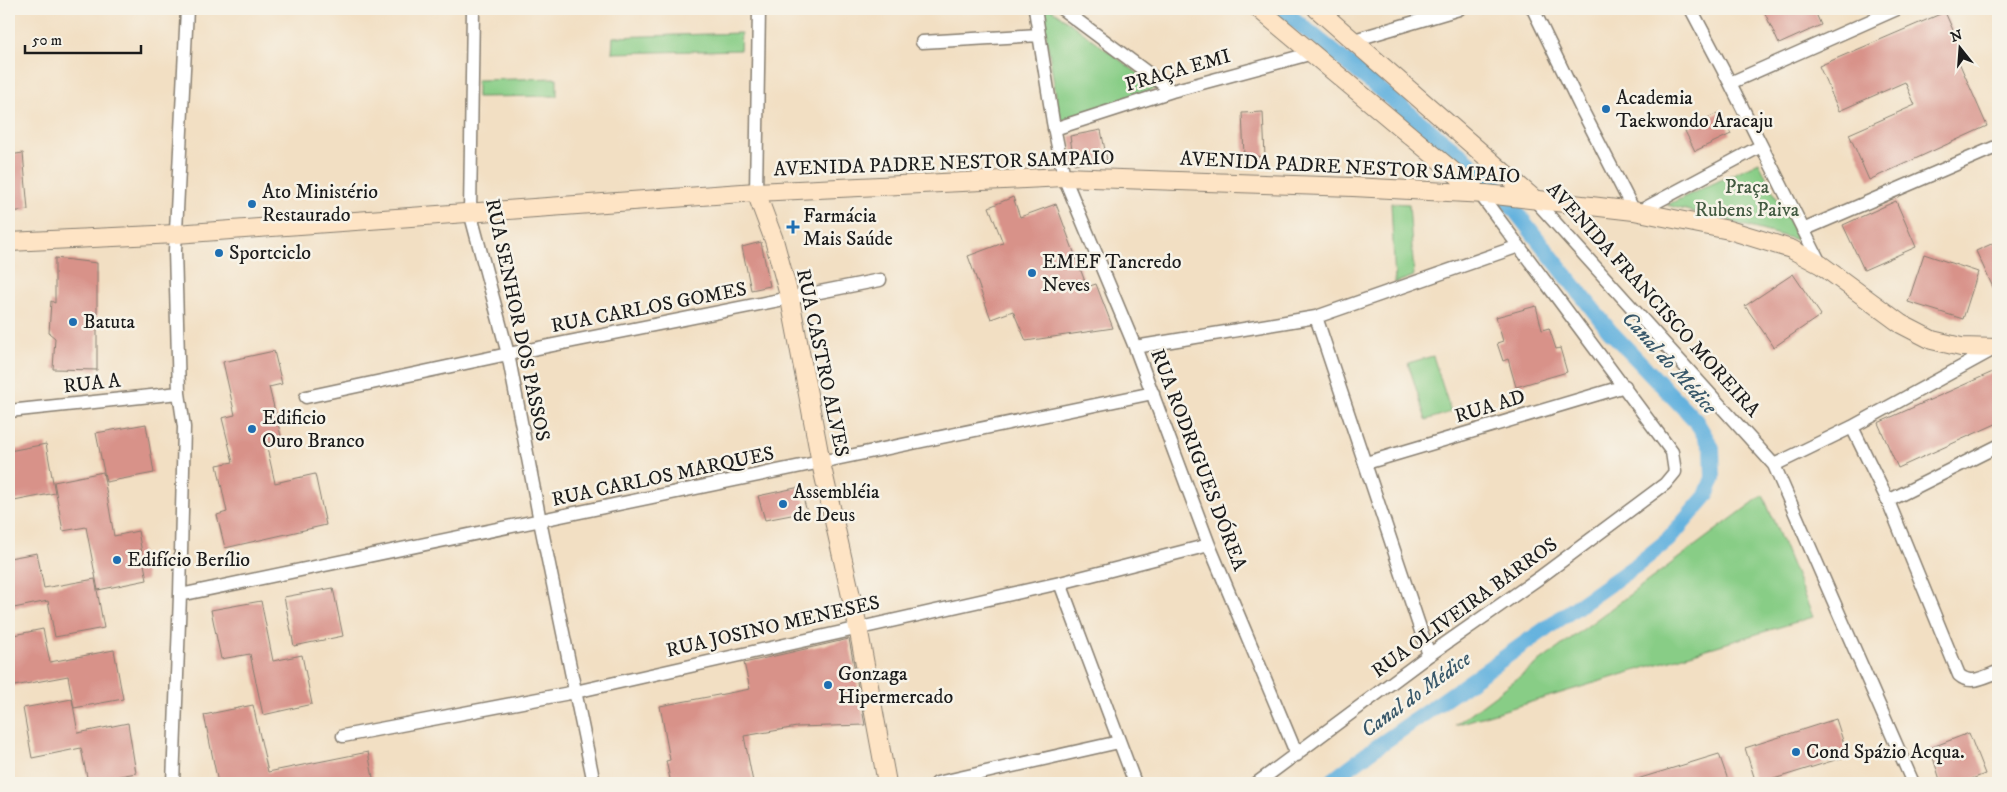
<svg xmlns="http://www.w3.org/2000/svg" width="2007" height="792" font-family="'IM FELL DW Pica',serif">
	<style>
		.green { fill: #88cd86; stroke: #527451 }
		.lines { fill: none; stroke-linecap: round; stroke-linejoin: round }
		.canal { stroke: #65b2de; stroke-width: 16 }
		.building { fill: #d89289 }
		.street-casing { stroke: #877e70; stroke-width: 15 }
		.secondary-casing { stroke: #877e70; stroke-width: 20 }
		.street { stroke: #fff; stroke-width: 12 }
		.secondary { stroke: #fee4c5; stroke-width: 18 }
		.poi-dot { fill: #1f6fb2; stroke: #f7f3e8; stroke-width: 2 }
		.labels { text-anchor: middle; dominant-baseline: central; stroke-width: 5; stroke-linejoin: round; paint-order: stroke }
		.street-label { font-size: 20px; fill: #1c1c1c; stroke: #f7f3e8 }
		.poi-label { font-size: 20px; fill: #1c1c1c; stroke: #f7f3e8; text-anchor: start }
		.park-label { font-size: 20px; fill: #425a41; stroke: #f7f3e8 }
		.water-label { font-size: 21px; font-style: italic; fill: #39586a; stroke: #f7f3e8 }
	</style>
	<rect width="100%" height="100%" fill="#f7f3e8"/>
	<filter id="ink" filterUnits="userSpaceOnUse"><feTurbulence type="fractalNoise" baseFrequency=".02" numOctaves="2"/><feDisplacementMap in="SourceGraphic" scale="10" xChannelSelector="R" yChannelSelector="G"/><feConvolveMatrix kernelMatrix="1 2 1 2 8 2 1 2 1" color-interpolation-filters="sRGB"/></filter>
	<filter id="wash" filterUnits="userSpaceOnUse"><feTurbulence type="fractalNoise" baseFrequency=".0096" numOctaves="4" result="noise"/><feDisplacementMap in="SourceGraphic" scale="20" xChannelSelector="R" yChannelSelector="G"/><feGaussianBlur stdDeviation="1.12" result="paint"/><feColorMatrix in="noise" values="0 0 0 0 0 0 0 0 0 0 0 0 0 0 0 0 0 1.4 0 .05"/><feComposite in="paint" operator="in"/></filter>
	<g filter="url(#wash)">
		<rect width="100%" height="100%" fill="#f2dfc3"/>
		<path class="green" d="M 1042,9 L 1051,9 L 1158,88 L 1060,121 Z
			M 741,33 L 740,50 L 612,53 L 613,37 Z
			M 557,78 L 557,96 L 477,97 L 477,80 Z
			M 1759,162 L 1798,240 L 1667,205 Z
			M 1391,203 L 1409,204 L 1414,276 L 1395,283 Z
			M 1433,356 L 1451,412 L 1426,420 L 1408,363 Z
			M 1763,495 L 1813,617 L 1455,725 Z"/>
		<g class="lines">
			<path class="canal" d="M 1281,9 L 1491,180 L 1609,330 L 1696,421 L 1712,448 L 1713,478 L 1706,496 L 1668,540 L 1638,564 L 1371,751 L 1329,783"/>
		</g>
		<g id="blocks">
			<path class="building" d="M 1763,9 L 1814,9 L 1821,25 L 1779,44 Z
				M 1945,12 L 1965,57 L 1958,60 L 1987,126 L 1869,180 L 1849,134 L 1915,105 L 1905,82 L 1839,111 L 1819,66 Z
				M 1263,112 L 1265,157 L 1244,156 L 1242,113 Z
				M 1720,112 L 1731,134 L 1695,151 L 1684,129 Z
				M 1101,130 L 1107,160 L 1074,164 L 1070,136 Z
				M 23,153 L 28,210 L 9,212 L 9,155 Z
				M 1013,197 L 1020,217 L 1056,204 L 1087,287 L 1096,284 L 1113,328 L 1026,341 L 1013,311 L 991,319 L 968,256 L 1003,243 L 989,207 Z
				M 1896,201 L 1916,247 L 1864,270 L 1843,225 Z
				M 1998,241 L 1998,298 L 1976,251 Z
				M 761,242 L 770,286 L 751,290 L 742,247 Z
				M 1924,254 L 1978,272 L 1963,319 L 1908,302 Z
				M 55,258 L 97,263 L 97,370 L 53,369 L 55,338 L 49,333 L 51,301 L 55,303 Z
				M 1793,274 L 1821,315 L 1774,347 L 1745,306 Z
				M 1536,306 L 1542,330 L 1549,328 L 1556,349 L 1560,348 L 1567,372 L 1516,387 L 1508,359 L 1503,361 L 1497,343 L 1503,341 L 1496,317 Z
				M 274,351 L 282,384 L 269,387 L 282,440 L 266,443 L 275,483 L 315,474 L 326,525 L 225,548 L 217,515 L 227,512 L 217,465 L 233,462 L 222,418 L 235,415 L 223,362 Z
				M 1995,371 L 1998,378 L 1998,423 L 1898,468 L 1878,423 Z
				M 146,424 L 154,473 L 106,482 L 96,433 Z
				M 46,444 L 55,493 L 9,502 L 9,451 Z
				M 103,472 L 114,536 L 138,531 L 147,580 L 98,590 L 86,527 L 63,531 L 54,482 Z
				M 800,487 L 807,512 L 765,520 L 758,496 Z
				M 37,553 L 44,588 L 95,579 L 104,628 L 55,637 L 48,601 L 9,609 L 9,558 Z
				M 333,588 L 343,636 L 294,646 L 284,597 Z
				M 261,601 L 273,661 L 302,655 L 312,704 L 263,715 L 250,654 L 221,659 L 211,610 Z
				M 43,629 L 50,662 L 114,650 L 123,699 L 74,708 L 68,676 L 9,687 L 9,636 Z
				M 849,639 L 865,725 L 797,727 L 744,736 L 753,782 L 671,783 L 666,761 L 670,760 L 660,706 L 750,689 L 744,663 Z
				M 72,699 L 78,733 L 128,723 L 136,773 L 88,782 L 81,748 L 32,758 L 23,708 Z
				M 253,705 L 268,772 L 368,752 L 374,783 L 218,783 L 204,715 Z
				M 1836,719 L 1848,756 L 1761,783 L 1756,783 L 1745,748 Z
				M 1969,733 L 1985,774 L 1961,783 L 1941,783 L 1930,748 Z
				M 1719,754 L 1729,783 L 1635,783 L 1634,780 Z"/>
		</g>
	</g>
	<g filter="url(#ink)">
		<use href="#blocks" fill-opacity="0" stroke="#877e70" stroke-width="1"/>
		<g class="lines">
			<g class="street-casing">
				<path id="street" d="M 473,9 L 470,212 L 508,354 L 540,521 L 594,783
					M 1035,9 L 1053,122 L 1064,177 L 1135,347 L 1209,545 L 1297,755
					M 1062,9 L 1172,91
					M 1533,9 L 1581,108 L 1634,211
					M 1691,9 L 1730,83 L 1821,265
					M 1354,40 L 1459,9
					M 922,42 L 1039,35
					M 1730,83 L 1897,9
					M 1054,129 L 1172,91 L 1313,53
					M 756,192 L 759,9
					M 1533,198 L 1774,465 L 1913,783
					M 1638,212 L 1761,146
					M 1803,230 L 1998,146
					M 1316,317 L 1429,655
					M 1135,347 L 1316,317 L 1519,246
					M 306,397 L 508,354 L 880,280
					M 9,411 L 179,393
					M 1852,427 L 1888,501 L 1959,675 C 1971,686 1985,676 1998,672
					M 1366,463 L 1625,386
					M 1774,465 L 1852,427 L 1994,349
					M 1888,501 L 1998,446
					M 1060,583 L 1135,783
					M 180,595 L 1153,393
					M 343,736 L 575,692 L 1060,583 L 1209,545
					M 173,783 L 180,595 L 184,427 L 179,393 L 175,251 L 187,9
					M 937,783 L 1119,742
					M 1257,783 L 1429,655 L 1539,578 L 1665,484 L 1675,472 L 1672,452 L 1480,194"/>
			</g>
			<g class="secondary-casing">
				<path id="secondary" d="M 1259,9 L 1480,194
					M 1317,9 L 1533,198
					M 756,192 L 774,240 L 790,299 L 821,463 L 858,627 L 887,783
					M 9,242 L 176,234 L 756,192 L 1064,177 L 1353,187 L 1486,194 L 1634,211 L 1729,230 L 1791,249 L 1821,265 L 1901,324 L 1932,340 L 1961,347 L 1998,348"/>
			</g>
			<use href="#street" class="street"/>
			<use href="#secondary" class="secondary"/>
		</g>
	</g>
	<g class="poi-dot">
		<circle cx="1606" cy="109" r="5"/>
		<circle cx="252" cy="204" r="5"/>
		<path d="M790.5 219.5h5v5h5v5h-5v5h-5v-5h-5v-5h5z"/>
		<circle cx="219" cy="253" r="5"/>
		<circle cx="1032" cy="273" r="5"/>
		<circle cx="73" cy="322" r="5"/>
		<circle cx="252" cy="429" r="5"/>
		<circle cx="783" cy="504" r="5"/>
		<circle cx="117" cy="560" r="5"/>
		<circle cx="828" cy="685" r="5"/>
		<circle cx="1796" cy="752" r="5"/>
	</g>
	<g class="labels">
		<g class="street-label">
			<text transform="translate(1178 71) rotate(-16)">PRAÇA EMI</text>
			<text transform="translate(944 164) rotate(-2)">AVENIDA PADRE NESTOR SAMPAIO</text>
			<text transform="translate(1350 168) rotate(3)">AVENIDA PADRE NESTOR SAMPAIO</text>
			<text transform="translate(1653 300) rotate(48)">AVENIDA FRANCISCO MOREIRA</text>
			<text transform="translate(649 308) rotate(-11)">RUA CARLOS GOMES</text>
			<text transform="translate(517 320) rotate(78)">RUA SENHOR DOS PASSOS</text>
			<text transform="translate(822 363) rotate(78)">RUA CASTRO ALVES</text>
			<text transform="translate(92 384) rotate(-6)">RUA A</text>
			<text transform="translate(1490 407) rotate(-17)">RUA AD</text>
			<text transform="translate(1198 460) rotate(69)">RUA RODRIGUES DÓREA</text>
			<text transform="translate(663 477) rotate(-12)">RUA CARLOS MARQUES</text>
			<text transform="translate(1465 608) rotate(-36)">RUA OLIVEIRA BARROS</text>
			<text transform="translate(773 627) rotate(-13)">RUA JOSINO MENESES</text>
		</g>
		<g class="poi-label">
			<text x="1616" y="98">Academia<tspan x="1616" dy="23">Taekwondo Aracaju</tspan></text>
			<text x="262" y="192">Ato Ministério<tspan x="262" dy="23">Restaurado</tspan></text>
			<text x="803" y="216">Farmácia<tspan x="803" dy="23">Mais Saúde</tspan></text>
			<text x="229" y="253">Sportciclo</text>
			<text x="1042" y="262">EMEF Tancredo<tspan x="1042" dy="23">Neves</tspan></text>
			<text x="83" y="322">Batuta</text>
			<text x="262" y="418">Edificio<tspan x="262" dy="23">Ouro Branco</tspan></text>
			<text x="793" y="492">Assembléia<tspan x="793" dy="23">de Deus</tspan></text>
			<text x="127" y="560">Edifício Berílio</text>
			<text x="838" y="674">Gonzaga<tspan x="838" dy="23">Hipermercado</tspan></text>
			<text x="1806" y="752">Cond Spázio Acqua.</text>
		</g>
		<g class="park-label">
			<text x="1747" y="187">Praça<tspan x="1747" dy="23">Rubens Paiva</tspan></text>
		</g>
		<g class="water-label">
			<text transform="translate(1669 363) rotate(48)">Canal do Médice</text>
			<text transform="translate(1416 695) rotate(-36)">Canal do Médice</text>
		</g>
	</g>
	<rect width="2007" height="792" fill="none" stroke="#f7f3e8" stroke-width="30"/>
	<g transform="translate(1960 48) rotate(343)" stroke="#f7f3e8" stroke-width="4" paint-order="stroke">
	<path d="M0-4L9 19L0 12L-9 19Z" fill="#1c1c1c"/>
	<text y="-8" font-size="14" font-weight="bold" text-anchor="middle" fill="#1c1c1c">N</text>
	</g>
	<path d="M25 45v8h116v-8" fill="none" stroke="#1c1c1c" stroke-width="2.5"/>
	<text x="32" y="45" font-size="15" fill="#1c1c1c" stroke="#f7f3e8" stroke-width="4" paint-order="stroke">50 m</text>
</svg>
